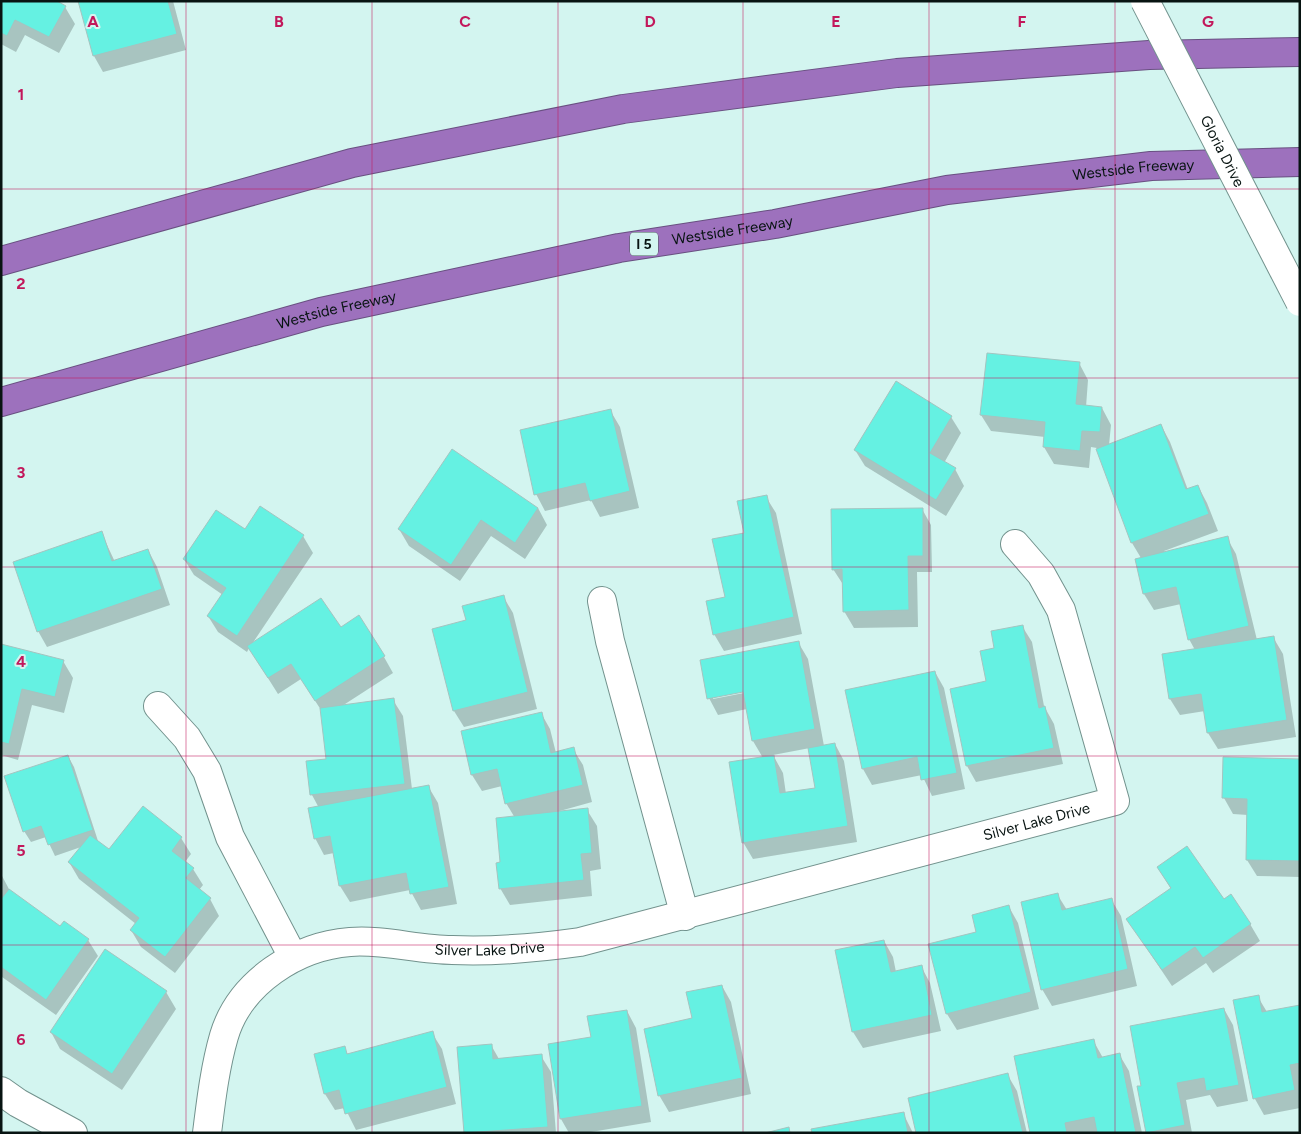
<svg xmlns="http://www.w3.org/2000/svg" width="1301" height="1134" font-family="Figtree,sans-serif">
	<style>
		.shadow { fill: #0003; fill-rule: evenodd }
		.building { fill: #65f1e2; stroke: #a4c4c0 }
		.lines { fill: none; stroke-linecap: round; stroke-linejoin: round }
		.minor-casing { stroke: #72928d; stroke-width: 30 }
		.motorway-casing { stroke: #695081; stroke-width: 30 }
		.minor { stroke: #fff; stroke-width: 28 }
		.motorway { stroke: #9d71bd; stroke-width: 28 }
		.tertiary-bridge-casing { stroke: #72928d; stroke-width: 30; stroke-linecap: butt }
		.tertiary-bridge { stroke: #fff; stroke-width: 28 }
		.grid { fill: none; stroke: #c2185b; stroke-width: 1; stroke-opacity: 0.55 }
		.labels { text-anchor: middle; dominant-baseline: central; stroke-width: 4; stroke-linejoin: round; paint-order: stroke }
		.shield { fill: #d3f5f0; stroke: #455855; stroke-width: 1 }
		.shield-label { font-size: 14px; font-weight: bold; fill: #081412 }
		.street-label { font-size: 15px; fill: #081412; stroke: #d3f5f0 }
		.grid-label { font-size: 16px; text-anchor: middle; font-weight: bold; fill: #c2185b; stroke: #d3f5f0; stroke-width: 4; stroke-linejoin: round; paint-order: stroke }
	</style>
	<rect width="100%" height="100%" fill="#d3f5f0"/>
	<path class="shadow" d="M 1,1 L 65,7 L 75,24 L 59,53 L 25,35 L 16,52 L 1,44 Z
		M 83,1 L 173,1 L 186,50 L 103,72 L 94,56 Z
		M 1079,363 L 1088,380 L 1086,407 L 1102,408 L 1111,425 L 1109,445 L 1161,425 L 1170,442 L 1188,490 L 1198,486 L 1207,503 L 1218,531 L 1164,551 L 1165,553 L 1227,538 L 1236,554 L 1257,640 L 1273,637 L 1283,654 L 1296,737 L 1218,749 L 1208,733 L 1205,711 L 1180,715 L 1170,699 L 1195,650 L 1189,639 L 1181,604 L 1154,610 L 1144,594 L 1136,560 L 1141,558 L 1132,543 L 1097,448 L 1091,447 L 1089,468 L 1054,464 L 1044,447 L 1045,437 L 991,431 L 981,415 Z
		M 610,410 L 620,427 L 639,508 L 600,517 L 591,500 L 545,511 L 536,494 Z
		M 951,417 L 961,433 L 944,463 L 955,469 L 964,486 L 946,516 L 865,466 L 855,450 Z
		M 766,497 L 776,513 L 802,634 L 724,651 L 714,634 L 745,534 Z
		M 538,508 L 547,525 L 525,559 L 491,536 L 460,581 L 409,546 L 399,529 Z
		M 922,509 L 931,525 L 932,572 L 917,572 L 918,627 L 854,628 L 844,611 L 844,586 L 833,569 Z
		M 245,531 L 303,536 L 313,553 L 252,644 L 340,629 L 384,657 L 393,673 L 342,706 L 393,700 L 403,716 L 412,789 L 428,786 L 438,803 L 457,904 L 421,910 L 410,890 L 350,902 L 340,886 L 334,853 L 324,855 L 315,838 L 319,808 L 312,795 L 308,763 L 328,760 L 321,710 L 301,679 L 278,694 L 249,648 L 247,652 L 218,632 L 208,616 L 223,595 L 194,575 L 184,559 Z
		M 101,532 L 115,562 L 148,550 L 157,567 L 170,605 L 47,647 L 38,631 Z
		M 503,596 L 513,613 L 537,709 L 464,727 L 454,711 L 434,630 L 467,621 Z
		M 1022,626 L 1032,642 L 1044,706 L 1054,724 L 1063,764 L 976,782 L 967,766 L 996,649 Z
		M 798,642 L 808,659 L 824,746 L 835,744 L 844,761 L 857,842 L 753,859 L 743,842 L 763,758 L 753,741 L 747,709 L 718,715 L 709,698 ZM 748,689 L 749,692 L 713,699 L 713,696 ZM 810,748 L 816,789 L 786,794 L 783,773 L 773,755 Z
		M 1,646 L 63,661 L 73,678 L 64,713 L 32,705 L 18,760 L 1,755 Z
		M 935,672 L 944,688 L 965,789 L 932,796 L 922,775 L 872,785 L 863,769 Z
		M 541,713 L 550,729 L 556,753 L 573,749 L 583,765 L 592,802 L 549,814 L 587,810 L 597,826 L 601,869 L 590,871 L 592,896 L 510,905 L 500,888 L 502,863 L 515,818 L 506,803 L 502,786 L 482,791 L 472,775 L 462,732 Z
		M 68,756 L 74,767 L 98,841 L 109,851 L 143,808 L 181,838 L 191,854 L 185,862 L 193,869 L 203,885 L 199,890 L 210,899 L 219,916 L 175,973 L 141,947 L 131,930 L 136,924 L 79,879 L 69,862 L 81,847 L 55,856 L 46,837 L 31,842 L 24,831 Z
		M 1300,760 L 1300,877 L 1257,876 L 1247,860 L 1248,815 L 1233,814 L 1224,798 Z
		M 1158,868 L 1224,901 L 1250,924 L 1260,941 L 1213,973 L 1206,963 L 1172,986 L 1127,919 L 1171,889 Z
		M 1,874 L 10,891 L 60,928 L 88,940 L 98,956 L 56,1015 L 2,977 L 1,978 Z
		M 1057,894 L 1067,910 L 1111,899 L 1121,916 L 1137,986 L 1052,1006 L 1042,989 Z
		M 1009,907 L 1018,923 L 1039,1009 L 957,1030 L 947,1014 L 978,933 Z
		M 884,941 L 893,957 L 896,972 L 921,966 L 930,983 L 941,1031 L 863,1048 L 853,1032 Z
		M 105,951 L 166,992 L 176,1009 L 122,1090 L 60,1049 L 51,1032 Z
		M 722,986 L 731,1002 L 751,1094 L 669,1112 L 659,1095 L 693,1019 Z
		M 1258,997 L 1267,1012 L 1300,1006 L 1300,1108 L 1264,1115 L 1255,1099 Z
		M 1224,1009 L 1233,1025 L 1248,1101 L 1217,1107 L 1210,1095 L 1186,1100 L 1192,1133 L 1147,1133 L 1142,1087 Z
		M 627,1011 L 636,1028 L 651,1122 L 585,1133 L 569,1133 L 561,1119 L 592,1038 Z
		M 432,1033 L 442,1049 L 456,1104 L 356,1130 L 345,1108 L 335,1110 L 325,1094 L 315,1055 L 344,1047 L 348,1055 Z
		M 1093,1040 L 1103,1058 L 1119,1054 L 1129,1071 L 1142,1133 L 1032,1133 Z
		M 491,1045 L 499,1059 L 541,1056 L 551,1072 L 556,1133 L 465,1133 Z
		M 1007,1074 L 1017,1091 L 1027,1133 L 918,1133 Z
		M 903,1113 L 913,1133 L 813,1133 Z"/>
	<path class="building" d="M 1,1 L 57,1 L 66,6 L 49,37 L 15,20 L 7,36 L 1,33 Z
		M 78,1 L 168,1 L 177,34 L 93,56 Z
		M 987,353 L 1080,362 L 1076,404 L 1102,407 L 1100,432 L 1082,431 L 1080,451 L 1043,447 L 1045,422 L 980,415 Z
		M 896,381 L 952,416 L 930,453 L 956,468 L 936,500 L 854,450 Z
		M 611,409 L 630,491 L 590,501 L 585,483 L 534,495 L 520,430 Z
		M 1161,424 L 1186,489 L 1198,485 L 1209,514 L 1131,543 L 1096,449 Z
		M 452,449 L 538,508 L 515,543 L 481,520 L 451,565 L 398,529 Z
		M 767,495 L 794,617 L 713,635 L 706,601 L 725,597 L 712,539 L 744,533 L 737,501 Z
		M 260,506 L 304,535 L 237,636 L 207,616 L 226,588 L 183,559 L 216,510 L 245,529 Z
		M 923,508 L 923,556 L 908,556 L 909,610 L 843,612 L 842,569 L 832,570 L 831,509 Z
		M 102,531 L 112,561 L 148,549 L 162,589 L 37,632 L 13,562 Z
		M 1228,536 L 1249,626 L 1188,640 L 1176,587 L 1143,594 L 1135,559 Z
		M 504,595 L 528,692 L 453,711 L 432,629 L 466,620 L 462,606 Z
		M 321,598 L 341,627 L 359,615 L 385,656 L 315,701 L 291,664 L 268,678 L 247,646 Z
		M 1023,625 L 1039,708 L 1045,706 L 1054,748 L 966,766 L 950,689 L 986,681 L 980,651 L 994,648 L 991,631 Z
		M 1274,636 L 1287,720 L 1207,733 L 1201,694 L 1169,699 L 1162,654 Z
		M 799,641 L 815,729 L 752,741 L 743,692 L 707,699 L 700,660 Z
		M 1,644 L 64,660 L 55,697 L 22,689 L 9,744 L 1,742 Z
		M 935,671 L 957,773 L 921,780 L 917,757 L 862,769 L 845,690 Z
		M 394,698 L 405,784 L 310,795 L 306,761 L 326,759 L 320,708 Z
		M 542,712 L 551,753 L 574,747 L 583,785 L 505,804 L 497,769 L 471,775 L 461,731 Z
		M 835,743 L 848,826 L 742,843 L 729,762 L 774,755 L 780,793 L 815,788 L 808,748 Z
		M 68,755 L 93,830 L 48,845 L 41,826 L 23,832 L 4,776 Z
		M 1223,757 L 1300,759 L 1300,861 L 1246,860 L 1247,799 L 1222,798 Z
		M 429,785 L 449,887 L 410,894 L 406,873 L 339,886 L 330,836 L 314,839 L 308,808 Z
		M 143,806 L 182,837 L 172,851 L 194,868 L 186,878 L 211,898 L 165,957 L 130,930 L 139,918 L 68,862 L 90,835 L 109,849 Z
		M 588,808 L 592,853 L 581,854 L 584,880 L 499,889 L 496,863 L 500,862 L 496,818 Z
		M 1187,846 L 1224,899 L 1231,894 L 1251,924 L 1203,958 L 1195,947 L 1162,970 L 1126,919 L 1171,888 L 1157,867 Z
		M 9,889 L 60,926 L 64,921 L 89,939 L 46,1000 L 1,967 L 1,899 Z
		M 1058,893 L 1062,910 L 1112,898 L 1128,969 L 1041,990 L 1021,902 Z
		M 1009,905 L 1031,992 L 946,1014 L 928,944 L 976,932 L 972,915 Z
		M 884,940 L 891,972 L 922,965 L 932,1015 L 852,1032 L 835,950 Z
		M 105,949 L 167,991 L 112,1074 L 50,1032 Z
		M 722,985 L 742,1078 L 658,1096 L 644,1029 L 692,1018 L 686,992 Z
		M 1259,995 L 1262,1012 L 1300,1005 L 1300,1063 L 1290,1065 L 1295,1090 L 1253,1099 L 1233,1000 Z
		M 1224,1008 L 1239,1085 L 1206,1091 L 1204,1078 L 1177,1083 L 1185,1125 L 1146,1133 L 1137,1086 L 1141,1086 L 1130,1026 Z
		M 627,1010 L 642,1106 L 560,1119 L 548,1044 L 591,1037 L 587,1016 Z
		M 433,1031 L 447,1087 L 345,1114 L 339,1090 L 324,1094 L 314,1054 L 345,1046 L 347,1054 Z
		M 1094,1039 L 1098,1058 L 1120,1053 L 1136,1133 L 1097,1133 L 1094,1117 L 1065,1123 L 1067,1133 L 1030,1133 L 1014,1056 Z
		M 492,1044 L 493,1059 L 542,1054 L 548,1127 L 464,1133 L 457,1047 Z
		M 1008,1073 L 1023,1133 L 916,1133 L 908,1098 Z
		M 904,1112 L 908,1133 L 812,1133 L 811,1129 Z
		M 789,1127 L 790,1133 L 765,1133 Z"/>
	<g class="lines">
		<g class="minor-casing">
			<g id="minor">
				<path d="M 602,601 L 610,641 L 685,916"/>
				<path d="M 158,706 L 187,738 L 207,771 L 230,837 L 293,957"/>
				<path d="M 1,1091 L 18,1103 L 73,1133"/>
				<path id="s1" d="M 207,1133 C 211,1101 215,1067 224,1036 C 240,982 297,946 350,942 C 382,939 419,950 452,950 C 495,952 537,948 580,942 L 1115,801 L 1061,610 L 1041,574 L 1015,544"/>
			</g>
		</g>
		<g class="motorway-casing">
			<g id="motorway">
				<path d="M 1,261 L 352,163 L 623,109 L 897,73 L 1149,55 L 1300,52"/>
				<path id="s2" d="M 1,402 L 321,312 L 619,248 L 775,224 L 947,190 L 1151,166 L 1300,162"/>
			</g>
		</g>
		<use href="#minor" class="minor"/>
		<use href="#motorway" class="motorway"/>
		<g class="tertiary-bridge-casing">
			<g id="tertiary-bridge">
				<path id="s3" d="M 1145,1 L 1300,302"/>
			</g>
		</g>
		<use href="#tertiary-bridge" class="tertiary-bridge"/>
	</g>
	<path class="grid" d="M 186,1 L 186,1133M 372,1 L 372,1133M 558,1 L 558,1133M 743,1 L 743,1133M 929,1 L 929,1133M 1115,1 L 1115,1133M 1,189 L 1300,189M 1,378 L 1300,378M 1,567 L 1300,567M 1,756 L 1300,756M 1,945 L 1300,945"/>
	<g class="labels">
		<rect class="shield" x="630" y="232.5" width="28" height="23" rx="4"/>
		<g class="shield-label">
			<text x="644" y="244">I 5</text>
		</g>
		<g class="street-label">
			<text stroke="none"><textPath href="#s3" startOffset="169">Gloria Drive</textPath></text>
			<text stroke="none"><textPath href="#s2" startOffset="1158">Westside Freeway</textPath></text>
			<text stroke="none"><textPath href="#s2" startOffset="752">Westside Freeway</textPath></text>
			<text stroke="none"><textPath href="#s2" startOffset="348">Westside Freeway</textPath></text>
			<text stroke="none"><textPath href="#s1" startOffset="968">Silver Lake Drive</textPath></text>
			<text stroke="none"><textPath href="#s1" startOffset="405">Silver Lake Drive</textPath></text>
		</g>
	</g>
	<g class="grid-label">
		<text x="93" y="27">A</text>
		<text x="279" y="27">B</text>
		<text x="465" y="27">C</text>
		<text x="650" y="27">D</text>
		<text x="836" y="27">E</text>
		<text x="1022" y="27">F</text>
		<text x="1208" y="27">G</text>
		<text x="21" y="100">1</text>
		<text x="21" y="289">2</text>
		<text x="21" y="478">3</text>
		<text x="21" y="667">4</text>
		<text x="21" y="856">5</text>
		<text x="21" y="1045">6</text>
	</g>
	<rect width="1301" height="1134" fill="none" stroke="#081412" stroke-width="5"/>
</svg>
